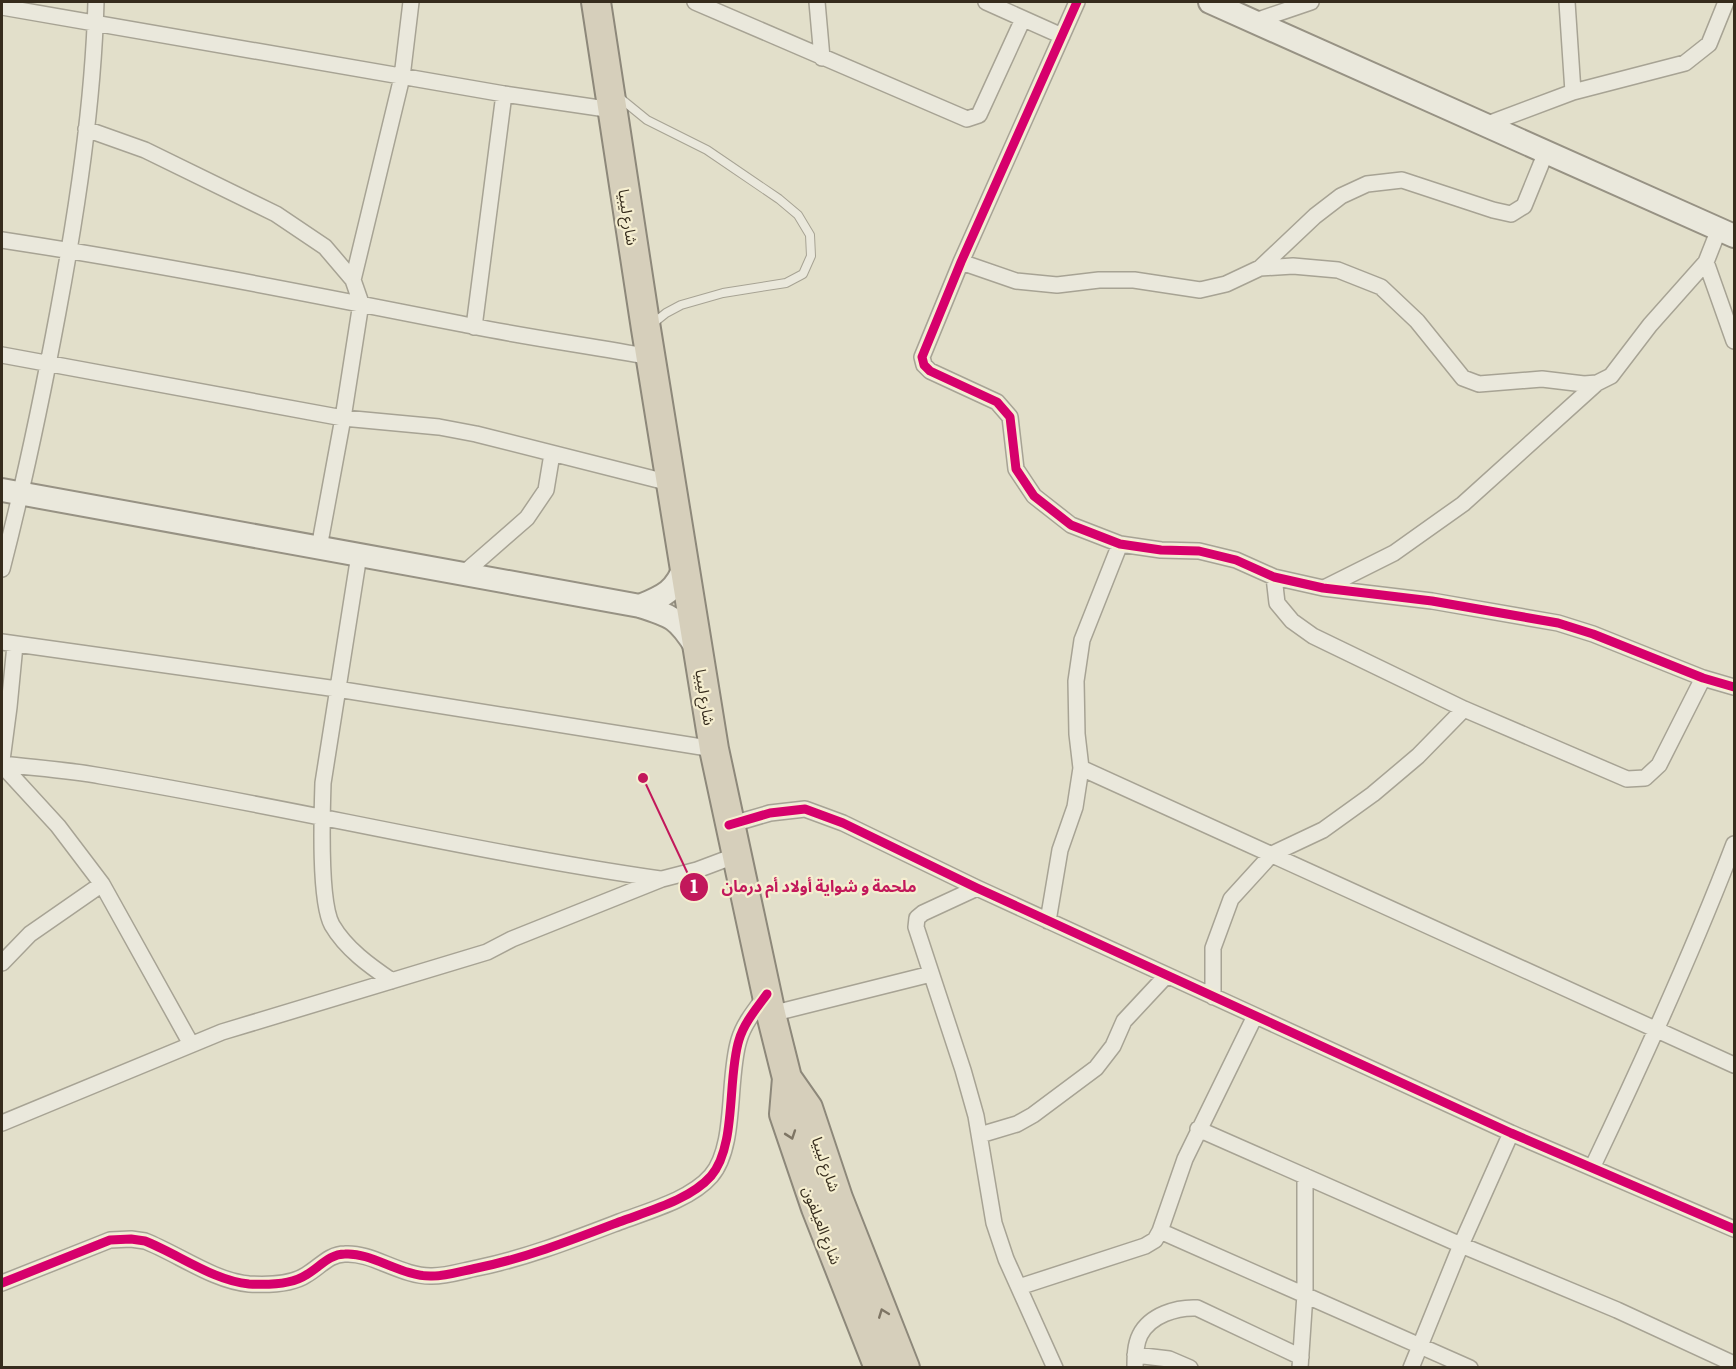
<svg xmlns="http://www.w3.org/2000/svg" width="1736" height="1369" font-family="Literata,'Noto Sans Arabic',serif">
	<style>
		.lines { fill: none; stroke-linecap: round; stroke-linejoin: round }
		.lane-casing { stroke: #a7a394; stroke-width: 10 }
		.street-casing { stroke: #a7a394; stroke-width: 18 }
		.secondary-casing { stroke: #979284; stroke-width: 26 }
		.highway-casing { stroke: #8d887a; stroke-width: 32 }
		.lane { stroke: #eae8dc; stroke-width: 8 }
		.street { stroke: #eae8dc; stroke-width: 15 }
		.secondary { stroke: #eae8dc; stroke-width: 22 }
		.highway { stroke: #d6cfbb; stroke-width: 28 }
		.cycleway-casing { stroke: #f5eed0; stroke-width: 13 }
		.cycleway { stroke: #d6006c; stroke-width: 9 }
		.oneway { stroke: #7e7564 }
		.labels { text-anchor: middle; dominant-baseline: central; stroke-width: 4.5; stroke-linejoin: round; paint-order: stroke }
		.street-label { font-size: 15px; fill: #362c1d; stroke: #f5eed0 }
		.leader { fill: none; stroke: #c2185b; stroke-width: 2 }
		.callout-dot { fill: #c2185b; stroke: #f5eed0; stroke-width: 2 }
		.mark-label { font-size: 18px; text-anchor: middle; font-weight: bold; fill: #fff }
		.callout-label { font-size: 16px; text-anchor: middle; font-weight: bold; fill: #c2185b; stroke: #f5eed0; stroke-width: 4.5; stroke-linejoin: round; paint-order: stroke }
	</style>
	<rect width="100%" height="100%" fill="#e2dfca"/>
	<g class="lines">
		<g class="lane-casing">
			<path id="lane" d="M 620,98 L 647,120 L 707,150 L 779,199 L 798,215 L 810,235 L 811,256 L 803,274 L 786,283 L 723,293 L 681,305 L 666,313 L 651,325"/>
		</g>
		<g class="street-casing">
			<path id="street" d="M 695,2 L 967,119 L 979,115 L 1023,19
				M 817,2 L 822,58
				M 986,2 L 1062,36
				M 1077,2 L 961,262 L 922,357 L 924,365 L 930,371 L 997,402 L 1010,417 L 1016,469 L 1034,496 L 1071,525 L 1120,544 L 1161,550 L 1199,551 L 1236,560 L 1274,577 L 1323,588 L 1432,601 L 1558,623 L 1593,634 L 1703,678 L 1734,687
				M 1567,2 L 1573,92
				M 2,7 L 504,94 L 613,110
				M 1255,21 L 1311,2
				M 1485,125 L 1573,92 L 1685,63 L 1709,44 L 1726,2
				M 86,129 L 145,150 L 276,214 L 325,247 L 353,280 L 361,303 L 343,418 L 319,548
				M 2,240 C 159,264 315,295 472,326 C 531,338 592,346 651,357
				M 961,262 L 1016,281 L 1057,285 L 1099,280 L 1134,280 L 1200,290 L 1226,284 L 1260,268 L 1315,216 L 1341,196 L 1367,184 L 1402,180 L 1493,210 L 1511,214 L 1524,206 L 1546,152
				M 1706,262 L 1734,341
				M 1260,268 L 1293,266 L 1338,270 L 1381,287 L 1417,321 L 1463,378 L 1479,384 L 1542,379 L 1584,384 L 1597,383
				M 353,280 L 402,77 L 411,2
				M 474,327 L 504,94
				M 2,355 L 343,418 L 439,427 L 476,434 L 670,483
				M 359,555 L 323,783 C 322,814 319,901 332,925 C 346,949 370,966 392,981
				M 2,569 C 24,484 42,398 58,312 C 77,210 93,106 96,2
				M 463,574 L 527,518 L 546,490 L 552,454
				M 1274,577 L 1277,603 L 1292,621 L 1313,636 L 1464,709 L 1627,779 L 1645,778 L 1659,765 L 1703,678
				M 1324,588 L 1394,553 L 1463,504 L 1597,383 L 1611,376 L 1650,325 L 1706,262 L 1719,229
				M 2,642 L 337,689 L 714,749
				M 2,760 L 9,707 L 15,645
				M 2,764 C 35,768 68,770 101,776 C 288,807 473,852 660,879
				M 2,765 L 58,826 L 102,884 L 191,1044
				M 1081,768 L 1734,1065
				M 729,825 L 770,813 L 805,809 L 843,823 L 977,888 L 1511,1133 L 1734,1229
				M 977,888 L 923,913 L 917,918 L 916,927 L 963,1070 L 976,1116 L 994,1223 L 1006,1259 L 1055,1368
				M 1048,921 L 1060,850 L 1075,807 L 1081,768 L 1077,734 L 1076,681 L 1082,640 L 1120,544
				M 2,963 L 30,934 L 102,884
				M 1213,997 L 1213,948 L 1231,899 L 1272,854 L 1323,830 L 1373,794 L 1418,756 L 1464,709
				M 771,1014 L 931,974
				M 2,1123 L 222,1032 L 487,952 L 512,939 L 662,879 L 697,870 L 737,855
				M 1198,1129 L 1461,1245 L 1617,1310 L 1734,1364
				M 980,1135 L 1017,1124 L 1033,1115 L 1096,1068 L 1113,1046 L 1124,1021 L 1166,976
				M 1592,1168 C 1643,1061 1692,954 1734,844
				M 1160,1231 L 1470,1368
				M 2,1283 L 110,1240 L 131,1239 L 145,1241 C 178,1254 214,1281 249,1284 C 267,1285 291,1285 306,1275 C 320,1267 329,1254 345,1254 C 372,1252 402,1277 432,1276 C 447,1276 462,1271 477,1268 C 526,1258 572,1240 619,1222 C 648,1211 690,1200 711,1176 C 737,1146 727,1078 739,1040 C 744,1023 756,1009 767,994
				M 1019,1287 L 1145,1246 L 1155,1240 L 1160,1231 L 1185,1159 L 1255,1016
				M 1135,1355 L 1169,1359 L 1190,1368
				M 1135,1368 C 1135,1357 1135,1345 1140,1335 C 1150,1315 1177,1307 1197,1308 L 1301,1357
				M 1300,1368 L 1305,1294 L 1305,1176
				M 1411,1368 L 1461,1245 L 1511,1133"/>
		</g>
		<g class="secondary-casing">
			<path id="secondary" d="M 1210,2 L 1734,236
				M 2,490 L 640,606 C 672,616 678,618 696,647
				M 640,606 C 664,596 676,591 685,565"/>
		</g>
		<g class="highway-casing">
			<path id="highway" d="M 596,2 L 646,329 L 714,749 L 771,1014 L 787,1078 L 808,1108 L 838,1198 L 905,1368
				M 787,1078 L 784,1114 L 816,1208 L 879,1368"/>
		</g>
		<use href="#lane" class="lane"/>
		<use href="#street" class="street"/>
		<use href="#secondary" class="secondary"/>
		<use href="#highway" class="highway"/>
		<g class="cycleway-casing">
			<path id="cycleway" d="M 1077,2 L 961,262 L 922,357 L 924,365 L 930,371 L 997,402 L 1010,417 L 1016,469 L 1034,496 L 1071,525 L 1120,544 L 1161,550 L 1199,551 L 1236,560 L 1274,577 L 1323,588 L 1432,601 L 1558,623 L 1593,634 L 1703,678 L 1734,687
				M 729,825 L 770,813 L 805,809 L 843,823 L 977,888 L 1511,1133 L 1734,1229
				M 2,1283 L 110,1240 L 131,1239 L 145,1241 C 178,1254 214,1281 249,1284 C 267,1285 291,1285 306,1275 C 320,1267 329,1254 345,1254 C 372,1252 402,1277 432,1276 C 447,1276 462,1271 477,1268 C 526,1258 572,1240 619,1222 C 648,1211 690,1200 711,1176 C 737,1146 727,1078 739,1040 C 744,1023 756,1009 767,994"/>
		</g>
		<use href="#cycleway" class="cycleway"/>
	</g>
	<defs><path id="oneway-chevron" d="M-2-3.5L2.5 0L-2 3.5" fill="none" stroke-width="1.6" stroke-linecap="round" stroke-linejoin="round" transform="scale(1.5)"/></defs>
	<g class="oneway">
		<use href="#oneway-chevron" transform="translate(791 1135) rotate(71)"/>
		<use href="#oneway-chevron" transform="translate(883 1313) rotate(-111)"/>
	</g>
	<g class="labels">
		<g class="street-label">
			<text transform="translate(629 217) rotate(81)">شارع ليبيا</text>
			<text transform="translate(706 697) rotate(81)">شارع ليبيا</text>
			<text transform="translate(827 1164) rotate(71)">شارع ليبيا</text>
			<text transform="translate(823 1225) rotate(69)">شارع العيلفون</text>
		</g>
	</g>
	<path class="leader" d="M643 778L694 887"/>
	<g class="callout-dot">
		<circle cx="643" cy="778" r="6"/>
		<circle cx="694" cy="887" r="15"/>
	</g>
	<g class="mark-label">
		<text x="694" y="893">1</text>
	</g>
	<g class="callout-label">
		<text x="819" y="892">ملحمة و شواية أولاد أم درمان</text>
	</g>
	<rect width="1736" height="1369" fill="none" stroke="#362c1d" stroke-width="6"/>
</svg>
